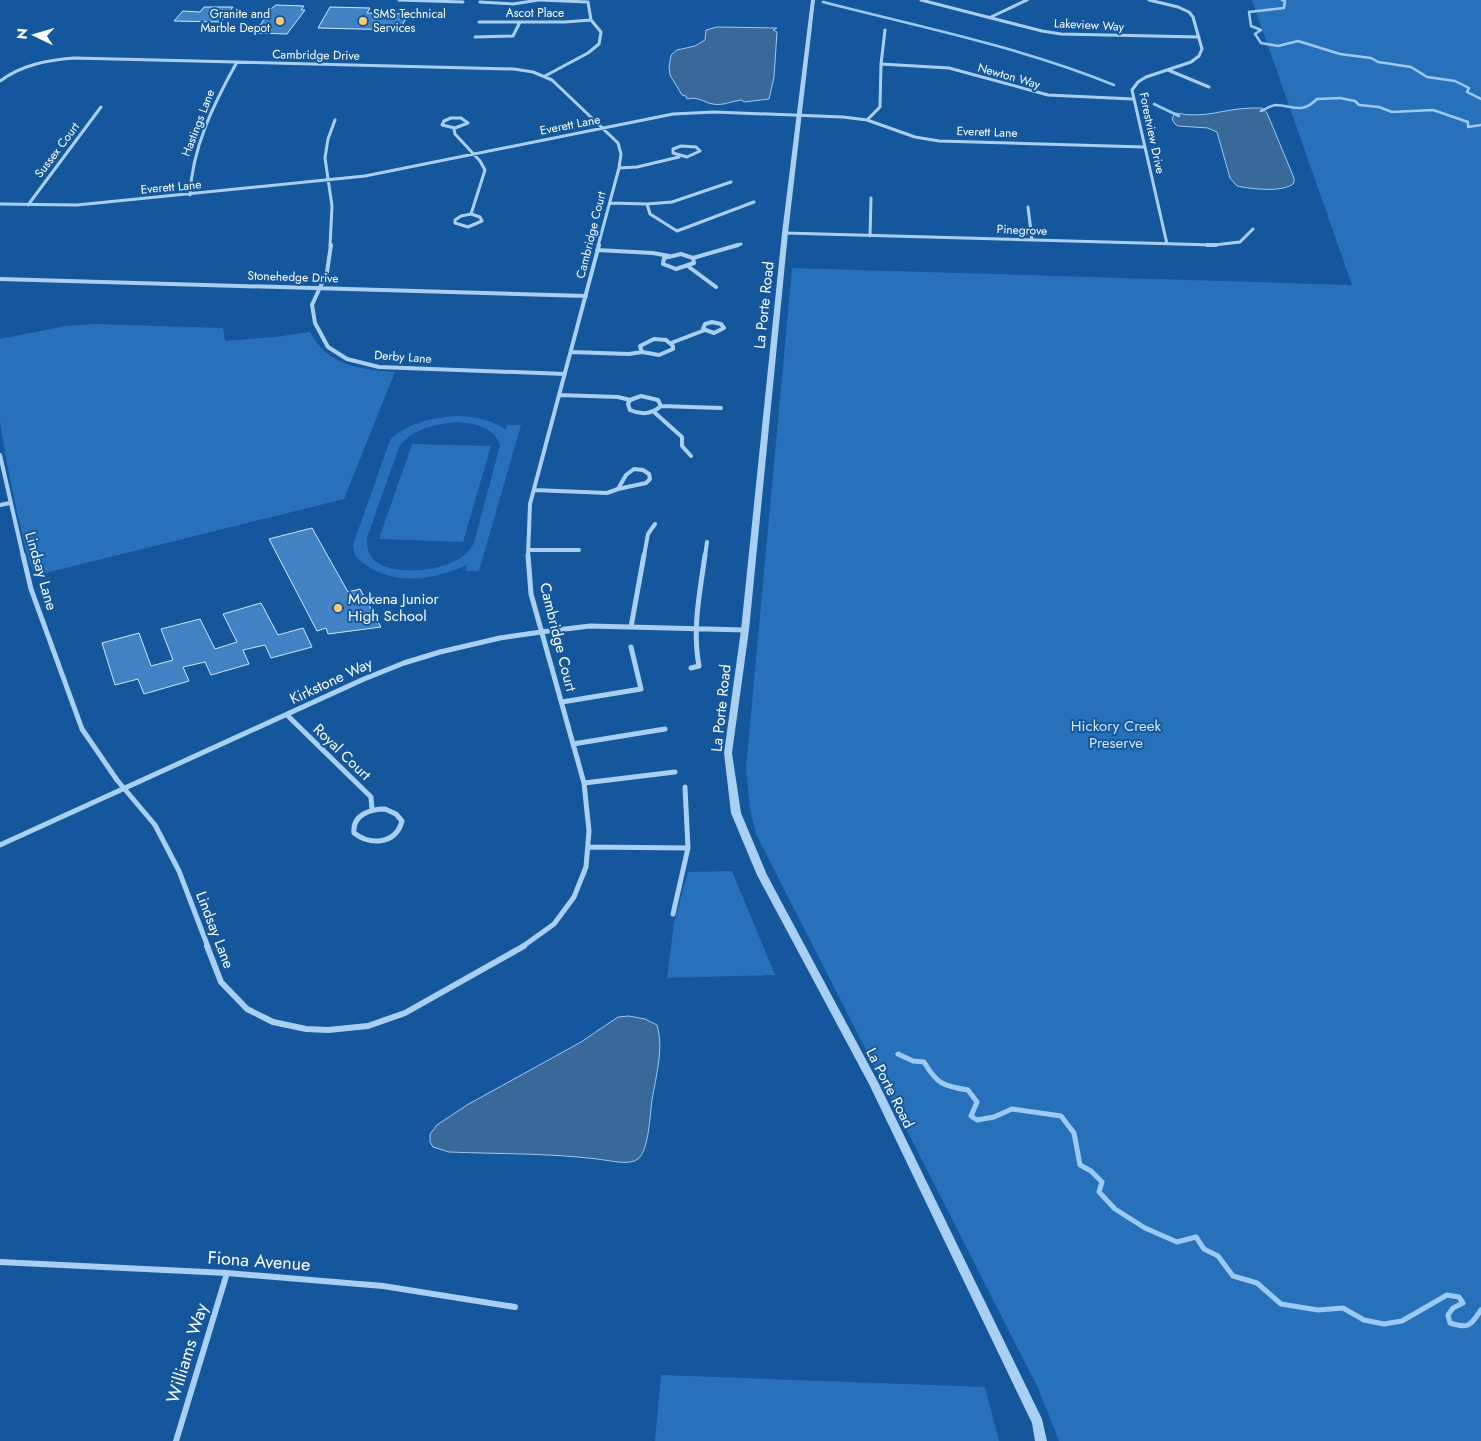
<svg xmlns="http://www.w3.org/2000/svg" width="1481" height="1441" font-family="Jost,sans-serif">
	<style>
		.green { fill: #2771ba; fill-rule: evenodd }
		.water { fill: #39689a; stroke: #9ccaf6 }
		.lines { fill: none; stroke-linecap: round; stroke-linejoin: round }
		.stream-far1 { stroke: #9ccaf6; stroke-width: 2.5 }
		.stream { stroke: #9ccaf6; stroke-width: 5 }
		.building { fill: #4182c4; stroke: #d2e8fd }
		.minor-far3 { stroke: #a9cff3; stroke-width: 3 }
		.minor-far2 { stroke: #a9cff3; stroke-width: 4 }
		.minor-far1 { stroke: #a9cff3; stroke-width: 5 }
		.minor { stroke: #a9cff3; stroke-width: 6 }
		.tertiary { fill: #a9cff3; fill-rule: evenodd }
		.poi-dot { fill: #ffcc6c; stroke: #14579c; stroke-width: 2 }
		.labels { text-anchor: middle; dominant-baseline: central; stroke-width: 4; stroke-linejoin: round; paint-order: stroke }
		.far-street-label { font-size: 12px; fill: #fff; stroke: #14579c }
		.far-poi-label { font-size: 12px; fill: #fff; stroke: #14579c; text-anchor: end }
		.street-label { font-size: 15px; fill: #fff; stroke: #14579c }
		.poi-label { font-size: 15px; fill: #fff; stroke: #14579c; text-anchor: start }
		.park-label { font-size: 15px; fill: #d2e8fd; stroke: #14579c }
		.near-street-label { font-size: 18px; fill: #fff; stroke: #14579c }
	</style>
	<rect width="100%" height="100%" fill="#14579c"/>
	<path class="green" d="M 1252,0 L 1481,0 L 1481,1441 L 1059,1441 L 1038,1388 L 756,834 L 750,809 L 746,768 L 792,268 L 1352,285 Z
		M 94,324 L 223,328 L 225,341 L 275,337 L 310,332 C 328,366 359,369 395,372 L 344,499 L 58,570 C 51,571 39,577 33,570 C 26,562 1,437 0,420 C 0,393 0,366 0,339 L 66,326 Z
		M 457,416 C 475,417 491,419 506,430 L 507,425 L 521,425 L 479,571 L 466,571 L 467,565 C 430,582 386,587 355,556 L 353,545 L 390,440 C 409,422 432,418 457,416 ZM 456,422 C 473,423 494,426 500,445 L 474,543 C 469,551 463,557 455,561 C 435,572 381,578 369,553 C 367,549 367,542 367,538 L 399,447 C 413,428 434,425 456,422 Z
		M 412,444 L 491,446 L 463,542 L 379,539 Z
		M 732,871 L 775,975 L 667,978 L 674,923 L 688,872 Z
		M 661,1375 L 985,1387 L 999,1441 L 655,1441 Z"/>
	<path class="water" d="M 717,27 L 777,28 L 773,30 L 777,32 L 774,77 L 769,99 L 744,102 L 742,100 C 731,101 724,106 713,104 C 704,103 699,96 687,99 L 686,96 L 682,95 L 670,75 L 669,67 L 671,55 L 677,50 L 695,46 L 705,40 L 706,30 Z
		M 1251,108 L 1262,108 L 1267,113 L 1294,178 L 1294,183 C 1284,193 1251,189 1237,186 L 1230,178 L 1217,132 L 1208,128 L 1178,126 L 1175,124 L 1172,119 L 1175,113 C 1207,119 1221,109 1251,108 Z
		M 629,1016 L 645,1019 L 657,1025 C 664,1048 656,1076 652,1100 C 650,1114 649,1150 638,1159 C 629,1166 608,1160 597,1159 C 548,1153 498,1154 449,1152 L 433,1147 L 430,1142 L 430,1134 L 437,1125 L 467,1105 L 581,1042 L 618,1017 Z"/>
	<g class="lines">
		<path class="stream-far1" d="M 1282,0 L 1285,1 L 1284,8 L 1249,12 L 1251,26 L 1261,30 L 1255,34 L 1261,43 L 1278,46 L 1298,41 L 1340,54 L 1371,58 L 1378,62 L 1411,67 L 1427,77 L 1455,81 L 1469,88 L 1467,92 L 1481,99
			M 823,2 C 920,27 1021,47 1114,85
			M 1154,104 L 1179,116
			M 1261,111 C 1266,109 1271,105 1276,105 C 1294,106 1302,114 1317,99 L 1340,98 L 1355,101 L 1359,105 L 1379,107 L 1392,112 L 1433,110 L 1468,122 L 1468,127 L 1481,125"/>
		<path class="stream" d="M 898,1054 L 913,1061 L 924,1062 C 937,1084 943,1086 968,1090 L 977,1102 L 971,1116 L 977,1120 L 994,1117 L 1012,1109 L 1061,1116 L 1074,1133 L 1080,1165 L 1091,1171 L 1102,1182 L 1099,1192 L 1115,1209 L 1145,1228 L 1177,1242 L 1196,1237 L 1204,1249 L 1218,1256 L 1233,1276 L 1257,1283 L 1281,1304 L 1318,1310 L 1343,1308 L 1364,1320 L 1384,1324 L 1402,1321 L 1447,1295 L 1459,1297 L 1463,1303 L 1453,1308 L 1448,1315 L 1450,1323 C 1469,1329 1470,1326 1481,1310"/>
	</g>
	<path class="building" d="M 276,5 L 304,6 L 301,10 L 305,10 L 287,34 L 255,33 L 271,9 Z
		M 204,7 L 233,7 L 221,22 L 174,21 L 183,11 L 200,12 Z
		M 330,7 L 370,8 L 367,13 L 408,14 L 400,30 L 318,28 Z
		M 312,528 L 348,592 L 360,589 L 381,627 L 328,634 L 326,628 L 317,631 L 269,539 Z
		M 261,603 L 278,635 L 303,628 L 312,647 L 271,658 L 265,645 L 243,650 L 249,664 L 211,675 L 205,662 L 183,667 L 189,681 L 144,694 L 138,679 L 115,685 L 102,643 L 139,633 L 151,666 L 173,660 L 161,629 L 200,619 L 215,649 L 237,642 L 223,614 Z"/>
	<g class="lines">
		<path class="minor-far3" d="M 399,0 L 463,2
			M 540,0 L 588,2
			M 921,0 L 1042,31 L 1061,34 L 1199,37
			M 1149,0 L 1178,7 L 1189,12 L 1193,17 L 1202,49 L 1199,56 L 1191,62 L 1146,77 L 1138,82 L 1132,90 L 1167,244
			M 480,2 L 513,4 L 539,0
			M 991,17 L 1027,0
			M 479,22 L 565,22 L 591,20
			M 475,37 L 513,36 L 520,22
			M 881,64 L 949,68 L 1048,95 L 1133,99
			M 1168,70 L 1209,87
			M 545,76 L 588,53 L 599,44 L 601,32 L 591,20 L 588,2
			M 0,81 C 22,65 47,60 74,58 L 514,69 L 533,72 L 552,80 L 618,143 L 621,154 L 619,168 L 598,246
			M 451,118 L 461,118 L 468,123 L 455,128 L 442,125 L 444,121 Z
			M 867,120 L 880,107 L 881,64 L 885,30
			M 454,129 L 455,134 L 480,161 L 485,170 L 471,214
			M 681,146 L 696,147 L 700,151 L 687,157 L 673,153 L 673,149 Z
			M 619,168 L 637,167 L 679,157
			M 190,195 C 192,148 214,103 237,62
			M 610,203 L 647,204 L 672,202 L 731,182
			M 0,204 L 77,205 L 365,176 L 673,114 L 714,112 L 843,117 L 867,120 L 915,137 L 939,141 L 1144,147
			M 647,204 L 650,214 L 677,231 L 754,202
			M 28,205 L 101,107
			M 1028,207 L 1032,240
			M 471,214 L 480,217 L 482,221 L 468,227 L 455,223 L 455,220 L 461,216 Z
			M 785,233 L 1214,245 L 1240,242 L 1253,229
			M 870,236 L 871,198
			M 330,246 L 332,206 L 325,158 L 328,139 L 335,120
			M 734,246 L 741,244"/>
		<path class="minor-far2" d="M 331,245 L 327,272 L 312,305 L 315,323 L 328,347 L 347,359 L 379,367 L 565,374
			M 1207,245 L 1216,245
			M 597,250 L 653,253 L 669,256
			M 681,254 L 693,258 L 694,263 L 676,269 L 663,264 L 664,258 Z
			M 693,258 L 738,245
			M 689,267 L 716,287
			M 0,279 L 586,296
			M 712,322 L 721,324 L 724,328 L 714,333 L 703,329 L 705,324 Z
			M 654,339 L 666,340 L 673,346 L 673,349 L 659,355 L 642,352 L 640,346 Z
			M 671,343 L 705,330
			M 571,352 L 629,354 L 642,352
			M 559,395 L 618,397 L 630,400
			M 641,396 L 658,400 L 661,406 C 652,414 641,415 630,410 L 628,404 L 630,400 Z
			M 661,406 L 721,408
			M 654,412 L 682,437 L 682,446 L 691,456
			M 0,455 L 23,556
			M 634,469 L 643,470 L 649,474 L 650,479 L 646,483 L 618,489 L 626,475 Z
			M 534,490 L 607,493 L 618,489
			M 0,505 L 10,503
			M 528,550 L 579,550
			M 528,556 L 530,504 L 599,245
			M 644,556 L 648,534 L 655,524
			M 705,556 L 707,542"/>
		<path class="minor-far1" d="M 23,555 L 31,589 L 82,729 L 117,780 L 155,825 L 179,871 L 208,947
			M 631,627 L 644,555
			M 691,668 L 699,666 C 692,628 700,592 705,555
			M 562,702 L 641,689 L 631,647
			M 287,715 L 371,797 L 372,810
			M 573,744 L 665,729
			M 584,783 L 675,772
			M 685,787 L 688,848
			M 385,809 L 396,814 L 402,821 C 396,844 371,846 354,833 C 352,815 370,809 385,809 Z
			M 0,845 L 364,679 L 404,663 L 440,652 L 500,638 L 541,632 L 590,626 L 745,630
			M 588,847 L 688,848 L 673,914
			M 522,947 L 554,924 L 574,897 L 586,867 L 589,831 L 584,783 L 531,594 L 528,555"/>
		<path class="minor" d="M 207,946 L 221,982 L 247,1009 L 273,1022 L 306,1029 L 328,1030 L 368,1026 L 405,1013 L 524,946
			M 0,1262 L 227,1273 L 383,1286 L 515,1307
			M 176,1441 L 227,1273"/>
		<path class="tertiary" d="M 811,0 L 815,0 L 788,233 L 749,630 L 732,753 L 741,813 L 767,875 L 879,1084 L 1042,1419 L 1047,1441 L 1035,1441 L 1032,1423 L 869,1084 L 757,875 L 731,813 L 724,753 L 741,630 L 782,233 Z"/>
	</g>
	<g class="poi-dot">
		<circle cx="280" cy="21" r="5"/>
		<circle cx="363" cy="21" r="5"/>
		<circle cx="338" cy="608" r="5"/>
	</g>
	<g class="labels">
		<g class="far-street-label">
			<text x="535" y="13">Ascot Place</text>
			<text transform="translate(1089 25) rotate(3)">Lakeview Way</text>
			<text transform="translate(316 55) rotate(1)">Cambridge Drive</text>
			<text transform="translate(1009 76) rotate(16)">Newton Way</text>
			<text transform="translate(198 123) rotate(-69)">Hastings Lane</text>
			<text transform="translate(570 125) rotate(-11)">Everett Lane</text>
			<text transform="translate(987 132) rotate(2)">Everett Lane</text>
			<text transform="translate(1152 133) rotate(78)">Forestview Drive</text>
			<text transform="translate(57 150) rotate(-53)">Sussex Court</text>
			<text transform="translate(171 187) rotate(-5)">Everett Lane</text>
			<text transform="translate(1022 230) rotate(2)">Pinegrove</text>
			<text transform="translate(591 235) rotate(-76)">Cambridge Court</text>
			<text transform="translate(293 277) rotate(2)">Stonehedge Drive</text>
			<text transform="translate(403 357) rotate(4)">Derby Lane</text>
		</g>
		<g class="far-poi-label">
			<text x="270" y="14">Granite and<tspan x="270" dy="14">Marble Depot</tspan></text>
			<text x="373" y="14" text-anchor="start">SMS Technical<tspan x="373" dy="14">Services</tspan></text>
		</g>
		<g class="street-label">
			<text transform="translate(764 305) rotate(-84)">La Porte Road</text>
			<text transform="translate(41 571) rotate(74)">Lindsay Lane</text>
			<text transform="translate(558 637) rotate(76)">Cambridge Court</text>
			<text transform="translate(331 681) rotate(-25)">Kirkstone Way</text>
			<text transform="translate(721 708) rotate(-84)">La Porte Road</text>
			<text transform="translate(342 752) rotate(44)">Royal Court</text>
			<text transform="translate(215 930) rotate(69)">Lindsay Lane</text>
			<text transform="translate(890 1088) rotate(63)">La Porte Road</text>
		</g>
		<g class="poi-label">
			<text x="348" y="599">Mokena Junior<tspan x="348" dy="17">High School</tspan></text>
		</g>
		<g class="park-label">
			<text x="1116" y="726">Hickory Creek<tspan x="1116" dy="17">Preserve</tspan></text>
		</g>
		<g class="near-street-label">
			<text transform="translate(259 1261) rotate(4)">Fiona Avenue</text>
			<text transform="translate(187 1353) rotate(-73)">Williams Way</text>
		</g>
	</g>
	<g transform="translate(35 35) rotate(275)" stroke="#14579c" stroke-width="4" paint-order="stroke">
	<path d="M0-4L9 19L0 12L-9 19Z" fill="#ffffff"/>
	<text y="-8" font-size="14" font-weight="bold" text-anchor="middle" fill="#ffffff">N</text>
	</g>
</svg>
